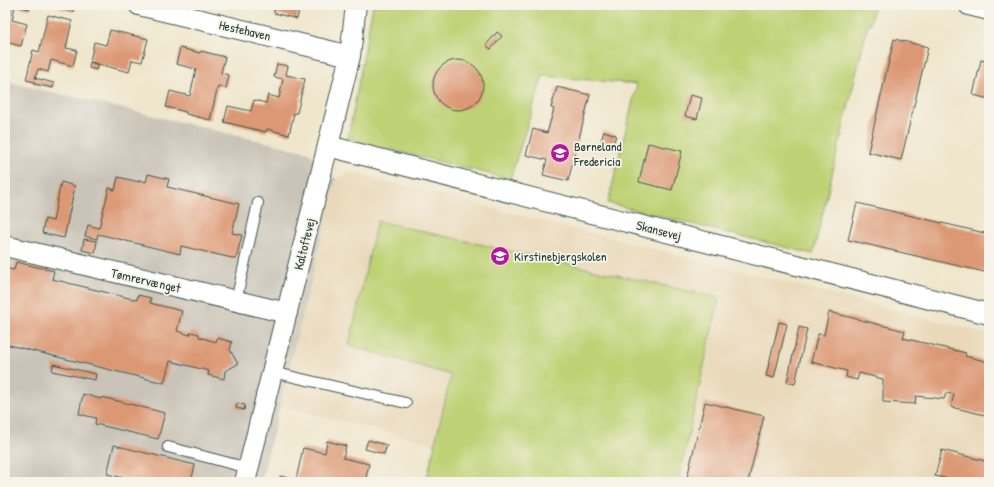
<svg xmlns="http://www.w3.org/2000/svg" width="994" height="487" font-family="'Patrick Hand',sans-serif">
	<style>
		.built { fill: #e9d9ba }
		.industrial { fill: #c9c3b8 }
		.green { fill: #bed275; stroke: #6e8854 }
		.building { fill: #dc9874 }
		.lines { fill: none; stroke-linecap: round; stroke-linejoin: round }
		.service-casing { stroke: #3e564b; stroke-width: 12 }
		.minor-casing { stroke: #3e564b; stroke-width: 22 }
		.service { stroke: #fff; stroke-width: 10 }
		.minor { stroke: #fff; stroke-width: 20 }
		.labels { text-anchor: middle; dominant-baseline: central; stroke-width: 3.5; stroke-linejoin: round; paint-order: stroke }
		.street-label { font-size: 13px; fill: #1f3d34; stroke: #f7f3e8 }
		.poi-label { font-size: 13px; fill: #1f3d34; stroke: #f7f3e8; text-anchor: start }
	</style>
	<rect width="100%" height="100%" fill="#f7f3e8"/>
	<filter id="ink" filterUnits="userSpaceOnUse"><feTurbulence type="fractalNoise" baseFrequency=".025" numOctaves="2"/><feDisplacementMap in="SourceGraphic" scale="8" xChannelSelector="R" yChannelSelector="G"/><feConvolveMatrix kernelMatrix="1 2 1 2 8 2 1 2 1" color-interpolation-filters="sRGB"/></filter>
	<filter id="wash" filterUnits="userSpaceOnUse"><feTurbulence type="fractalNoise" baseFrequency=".012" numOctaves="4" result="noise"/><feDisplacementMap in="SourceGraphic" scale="16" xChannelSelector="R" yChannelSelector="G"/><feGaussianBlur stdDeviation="0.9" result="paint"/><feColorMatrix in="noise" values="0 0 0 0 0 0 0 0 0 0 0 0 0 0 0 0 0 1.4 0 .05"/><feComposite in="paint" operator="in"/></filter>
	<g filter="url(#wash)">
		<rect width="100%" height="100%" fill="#efe6cc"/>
		<path class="built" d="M 350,172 L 989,334 L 989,482 L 426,482 L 435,444 L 280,406 L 336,179 Z"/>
		<path class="industrial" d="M 5,81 L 308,152 L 336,179 L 261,482 L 5,482 Z"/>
		<path class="green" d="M 373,5 L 875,5 L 870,24 L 868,24 L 813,254 L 608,203 L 637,84 L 543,76 L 510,179 L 348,139 Z
			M 377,221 L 719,298 L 678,482 L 426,482 L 451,375 L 349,345 Z"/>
		<g id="blocks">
			<path class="building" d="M 5,5 L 31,5 L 30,9 L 15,6 L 12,20 L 27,24 L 21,46 L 5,42 Z
				M 60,5 L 74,6 L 73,12 L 59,8 Z
				M 275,5 L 300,5 L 297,19 L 274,13 Z
				M 48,15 L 72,21 L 66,48 L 77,50 L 73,66 L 51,60 L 48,72 L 38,69 L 35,78 L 54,83 L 53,88 L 34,84 L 35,82 L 26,80 L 33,50 L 39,52 Z
				M 110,30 L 148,39 L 142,62 L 132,60 L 129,72 L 90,62 L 94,42 L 106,45 Z
				M 497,32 L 502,36 L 491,49 L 486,45 Z
				M 894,39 L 928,47 L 901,160 L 868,152 Z
				M 180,48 L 200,53 L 201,51 L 225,57 L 221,73 L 229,75 L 226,88 L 218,86 L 210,120 L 186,114 L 186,112 L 166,107 L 170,91 L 190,96 L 196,69 L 176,64 Z
				M 981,60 L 989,62 L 989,99 L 973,95 Z
				M433 85a25 25 0 1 1 50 0a25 25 0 1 1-50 0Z
				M 90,62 L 98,65 L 96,70 L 89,68 Z
				M 277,64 L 288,66 L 286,75 L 305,79 L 297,113 L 294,113 L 289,135 L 267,129 L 266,132 L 224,122 L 228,106 L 251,111 L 254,100 L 266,103 L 268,95 L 279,98 L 283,79 L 274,77 Z
				M 557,87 L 590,95 L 568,181 L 543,175 L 547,160 L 526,155 L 533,129 L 547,133 L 554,109 L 551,108 Z
				M 690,95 L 702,98 L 697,119 L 685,116 Z
				M 604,131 L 616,135 L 612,148 L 600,145 Z
				M 648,143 L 682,151 L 672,190 L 639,182 Z
				M 148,174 L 169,179 L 167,187 L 239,204 L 232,233 L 242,235 L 236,259 L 181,246 L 180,254 L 98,234 L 97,239 L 85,236 L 88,225 L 99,228 L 109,188 L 115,190 L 118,177 L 139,182 L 139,180 L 146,182 Z
				M 61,182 L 75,186 L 64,238 L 42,233 L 45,219 L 53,221 Z
				M 857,203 L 989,234 L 989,273 L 848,240 Z
				M 84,239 L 97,241 L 95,253 L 82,250 Z
				M 16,262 L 54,271 L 52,279 L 137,300 L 138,295 L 151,298 L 150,303 L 182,311 L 177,331 L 190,335 L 191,332 L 199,334 L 199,337 L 216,342 L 217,338 L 232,342 L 230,350 L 238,364 L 225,371 L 224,379 L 208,375 L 209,371 L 170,361 L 164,383 L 5,344 L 5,268 L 14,270 Z
				M 829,312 L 905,331 L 903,338 L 966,353 L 965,356 L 989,362 L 989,416 L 951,407 L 954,394 L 946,393 L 944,399 L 916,396 L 915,404 L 883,402 L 883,379 L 859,373 L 857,380 L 846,377 L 847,371 L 811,362 L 818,334 L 824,335 Z
				M 779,322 L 787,324 L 774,378 L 766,376 Z
				M 799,327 L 807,329 L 795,384 L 787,382 Z
				M 53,364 L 96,374 L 95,380 L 52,371 Z
				M 83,394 L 101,399 L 102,397 L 165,413 L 158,439 L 95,424 L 96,418 L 79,414 Z
				M 705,402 L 764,416 L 748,482 L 686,482 Z
				M 237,403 L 245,405 L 244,410 L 236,408 Z
				M 368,440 L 387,445 L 384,454 L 365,449 Z
				M 327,441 L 346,446 L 343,458 L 369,464 L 365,482 L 279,482 L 280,476 L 296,480 L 303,448 L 325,453 Z
				M 114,445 L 195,465 L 191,482 L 142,482 L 107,474 Z
				M 942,450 L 989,462 L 989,482 L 964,482 L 935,476 Z"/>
		</g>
	</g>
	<g filter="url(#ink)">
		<use href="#blocks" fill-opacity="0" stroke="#3e564b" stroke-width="1"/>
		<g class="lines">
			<g class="service-casing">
				<path id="service" d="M 236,301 L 258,203
					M 272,372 L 406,403
					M 168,447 L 248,468"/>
			</g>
			<g class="minor-casing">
				<path id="minor" d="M 139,5 L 350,56
					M 969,5 L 989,10
					M 328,146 L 989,314
					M 5,246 L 287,313
					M 245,482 L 350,56 L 356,5"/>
			</g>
			<use href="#service" class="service"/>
			<use href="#minor" class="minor"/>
		</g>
	</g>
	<defs>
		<g id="school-disc" transform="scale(1)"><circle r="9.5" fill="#b5179e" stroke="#f7f3e8"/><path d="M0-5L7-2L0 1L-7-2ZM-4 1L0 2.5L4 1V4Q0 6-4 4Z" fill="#fff"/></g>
	</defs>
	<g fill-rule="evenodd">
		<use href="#school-disc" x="560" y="153"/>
		<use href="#school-disc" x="500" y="256"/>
	</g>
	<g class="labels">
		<g class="street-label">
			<text transform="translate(245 30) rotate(13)">Hestehaven</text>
			<text transform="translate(659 230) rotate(14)">Skansevej</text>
			<text transform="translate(304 244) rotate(-76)">Kaltoftevej</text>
			<text transform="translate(146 280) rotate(13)">Tømrervænget</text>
		</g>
		<g class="poi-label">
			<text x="574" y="146">Børneland<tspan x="574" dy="15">Fredericia</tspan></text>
			<text x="514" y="256">Kirstinebjergskolen</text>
		</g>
	</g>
	<rect width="994" height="487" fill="none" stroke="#f7f3e8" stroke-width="20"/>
</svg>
